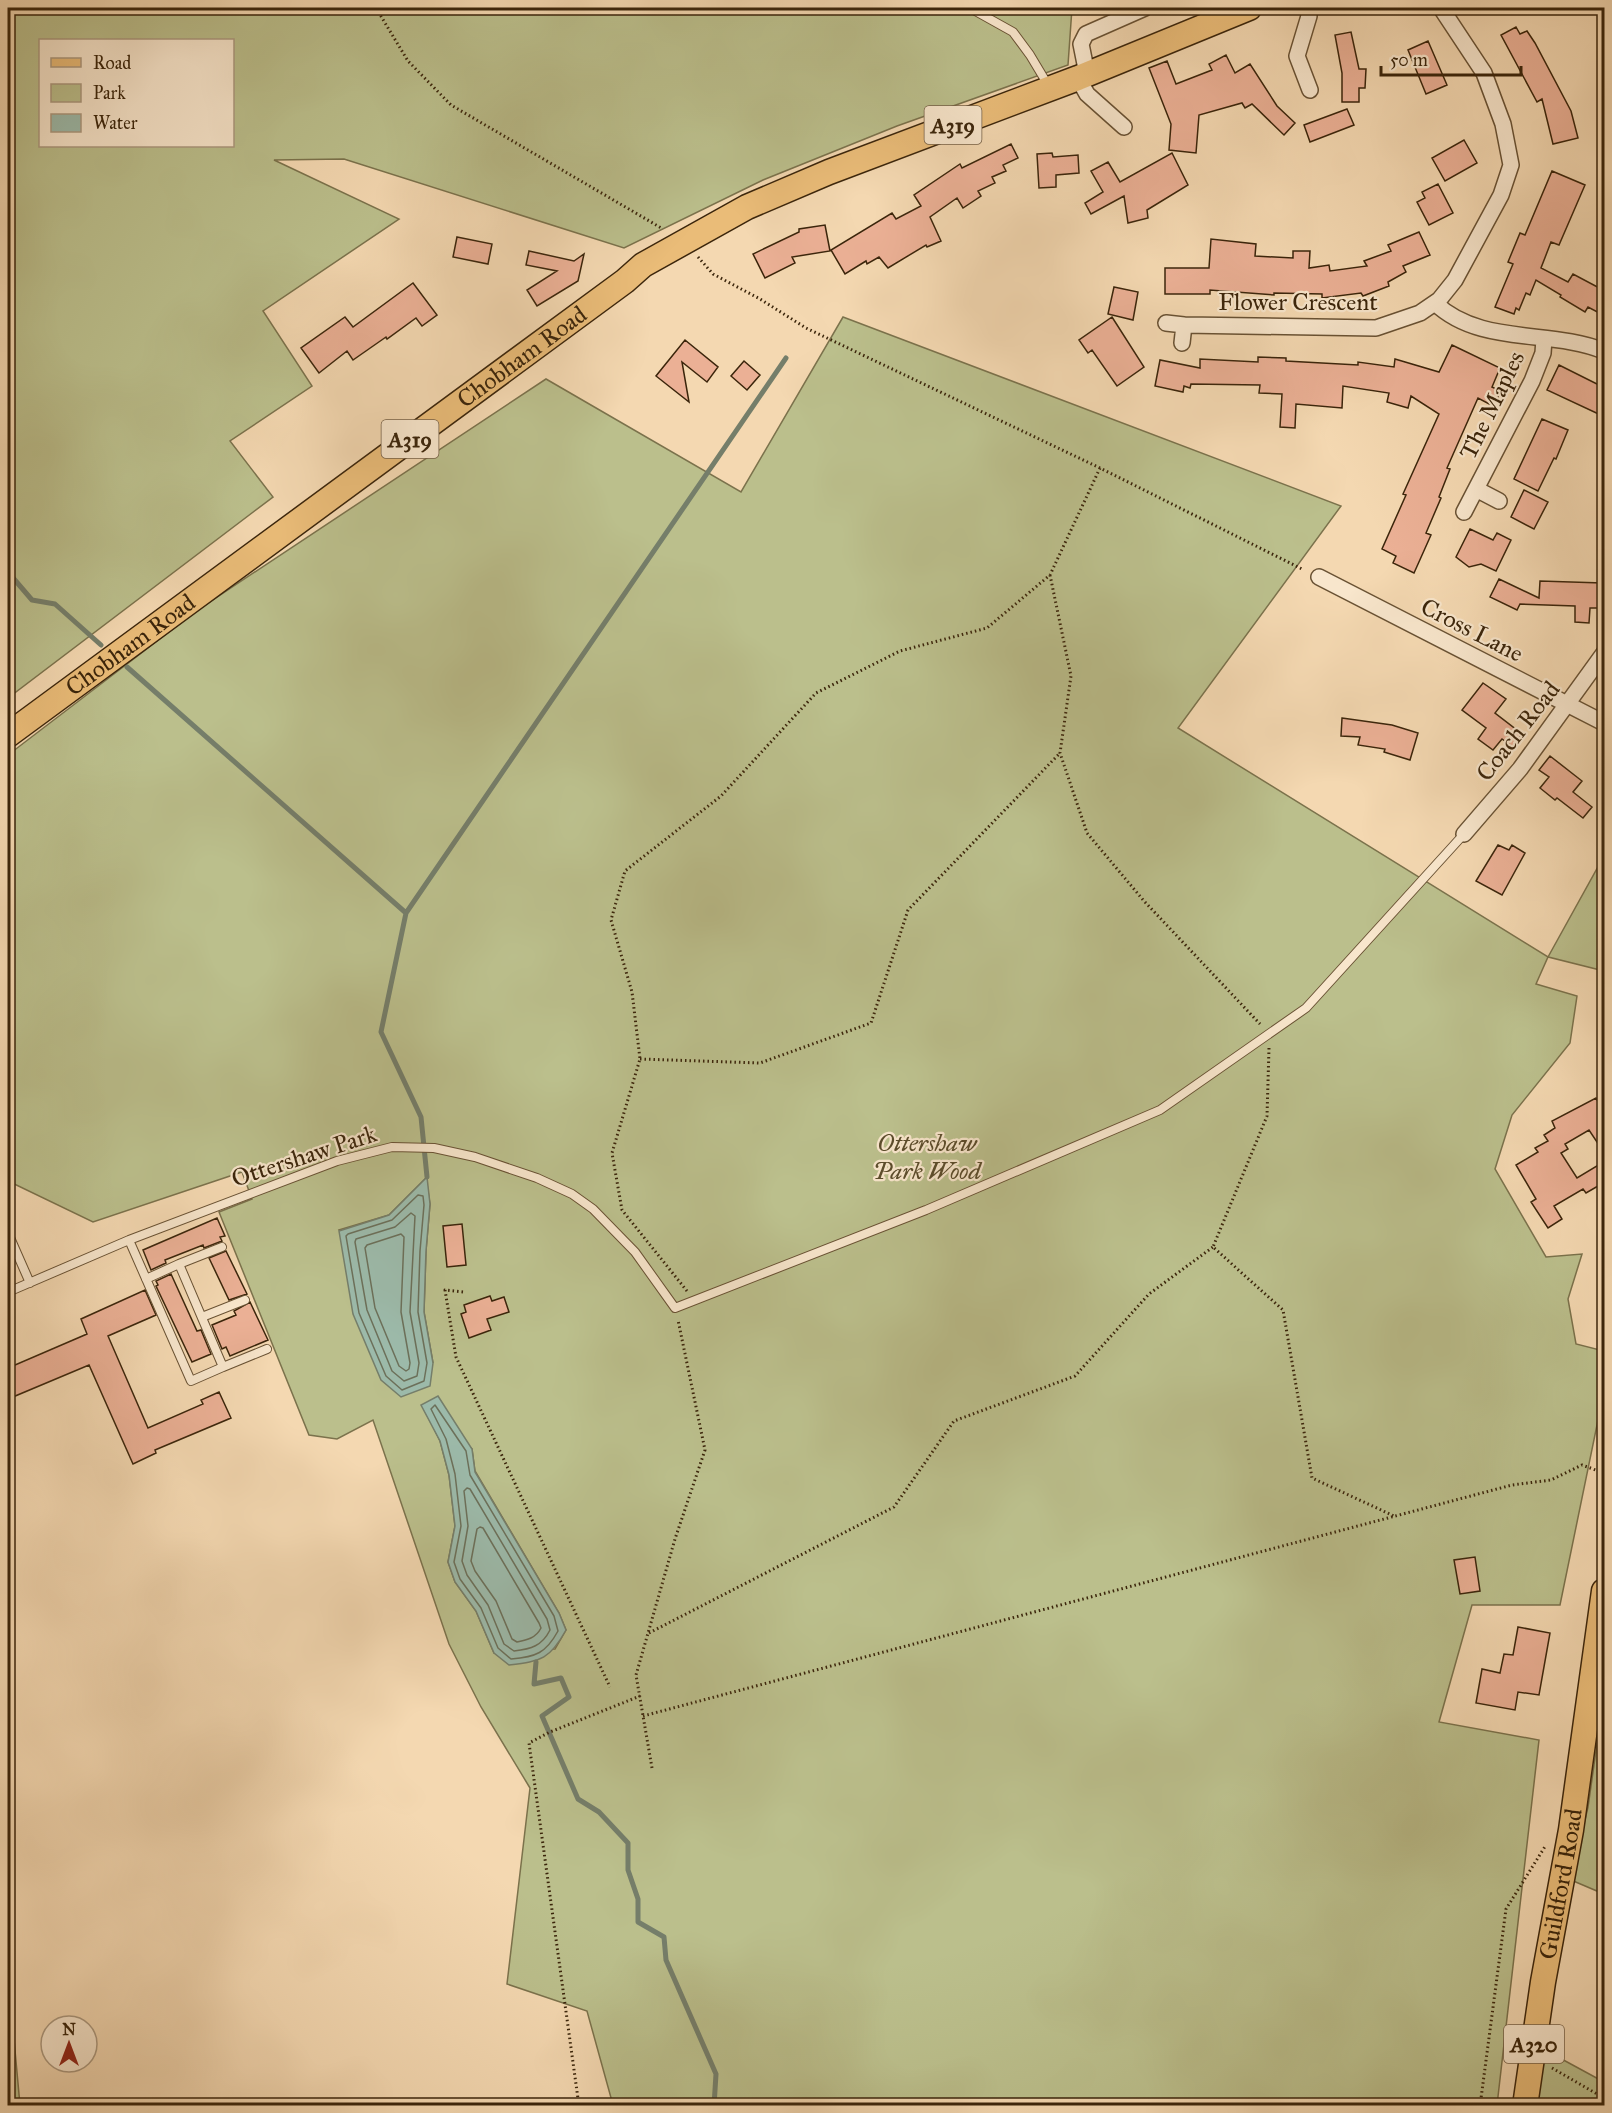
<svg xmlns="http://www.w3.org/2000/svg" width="1612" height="2113" font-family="'IM FELL Great Primer',serif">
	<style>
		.green { fill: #bbbf8c; stroke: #7b724c; stroke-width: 1.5; fill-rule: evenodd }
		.water { fill: #9cbaaa; stroke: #757e6a; stroke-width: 1.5 }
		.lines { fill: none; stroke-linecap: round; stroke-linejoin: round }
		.shore { stroke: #6c705a; stroke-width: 1.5 }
		.stream { stroke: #757e6a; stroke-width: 5 }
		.building { fill: #ebb095; stroke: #3b250b; stroke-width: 1.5 }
		.service-casing { stroke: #695234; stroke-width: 10 }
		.minor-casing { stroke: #695234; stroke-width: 18 }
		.primary-casing { stroke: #3b250b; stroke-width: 27 }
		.path { stroke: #3b250b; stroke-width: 3; stroke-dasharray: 1.5 3; stroke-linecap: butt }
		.service { stroke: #f8e6cc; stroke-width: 8 }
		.minor { stroke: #f8e6cc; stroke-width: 15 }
		.primary { stroke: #eabc78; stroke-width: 24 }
		.labels { text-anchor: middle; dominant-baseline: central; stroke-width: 4.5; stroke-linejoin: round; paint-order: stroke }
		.shield { fill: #f8e6cc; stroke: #745f45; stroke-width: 1.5 }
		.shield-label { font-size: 22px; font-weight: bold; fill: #3b250b }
		.street-label { font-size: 24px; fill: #3b250b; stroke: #f8e6cc }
		.park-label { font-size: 24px; font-style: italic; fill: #5b4c2b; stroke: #f8e6cc }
	</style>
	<rect width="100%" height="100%" fill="#f4d8b1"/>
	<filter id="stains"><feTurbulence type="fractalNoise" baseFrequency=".00333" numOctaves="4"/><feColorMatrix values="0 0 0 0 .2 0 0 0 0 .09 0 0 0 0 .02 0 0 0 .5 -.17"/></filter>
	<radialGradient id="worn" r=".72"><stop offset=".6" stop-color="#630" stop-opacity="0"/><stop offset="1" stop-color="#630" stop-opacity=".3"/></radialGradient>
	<path class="green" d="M 8,8 L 1072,8 L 1068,65 L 897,126 L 763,180 L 624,248 L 344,159 L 274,160 L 399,219 L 263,311 L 312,386 L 230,441 L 273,497 L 8,698 ZM 40,40 L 232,40 L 232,146 L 40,146 Z
		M 843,317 L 1341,506 L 1178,728 L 1548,957 L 1604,856 L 1604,971 L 1548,957 L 1536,984 L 1577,996 L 1570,1043 L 1512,1115 L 1495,1169 L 1546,1257 L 1582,1254 L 1568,1299 L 1576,1344 L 1604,1351 L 1604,1391 L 1560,1605 L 1472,1605 L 1439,1722 L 1539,1740 L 1497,2105 L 613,2105 L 587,2011 L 507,1984 L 530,1788 L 481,1707 L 449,1644 L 373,1420 L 337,1439 L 309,1435 L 219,1212 L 252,1199 L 242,1172 L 93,1222 L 8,1181 L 8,755 L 199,609 L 546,379 L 741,492 ZM 426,1178 L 430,1204 L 426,1251 L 424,1312 L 433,1363 L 339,1230 L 389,1215 ZM 422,1405 L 472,1449 L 475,1471 L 559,1613 L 566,1630 L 555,1649 L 494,1653 L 476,1611 L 455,1582 L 448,1562 L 455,1526 L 449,1475 L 440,1441 Z
		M 1604,1695 L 1604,1894 L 1571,1880 L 1588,1807 Z
		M 8,1974 L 20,2105 L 8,2105 Z
		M 1545,2050 L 1604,2082 L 1604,2105 L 1537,2106 Z"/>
	<path class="water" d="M 427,1177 L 430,1204 L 426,1251 L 424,1312 L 433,1363 L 430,1386 L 401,1397 L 381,1380 L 353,1314 L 339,1231 L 389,1215 Z
		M 438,1396 L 472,1449 L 475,1472 L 559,1613 L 566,1630 C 550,1659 542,1661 509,1665 L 494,1653 L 476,1611 L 455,1582 L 448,1562 L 455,1526 L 449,1475 L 440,1441 L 421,1405 Z"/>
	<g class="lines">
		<path class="shore" d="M 418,1195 L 423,1196 L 424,1205 L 420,1251 L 418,1312 L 427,1363 L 424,1381 L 402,1390 L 386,1376 L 359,1313 L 346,1236 L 348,1234 L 392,1220 Z
			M 411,1213 L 415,1216 L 410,1312 L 419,1363 L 417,1376 L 404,1381 L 392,1371 L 367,1310 L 355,1242 L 356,1239 L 395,1227 Z
			M 401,1234 L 404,1237 L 401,1312 L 410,1363 L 409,1369 L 406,1371 L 399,1366 L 375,1308 L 365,1248 L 367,1245 Z
			M 435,1405 L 466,1451 L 470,1475 L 554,1616 L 558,1631 C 546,1653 536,1657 511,1659 L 498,1648 L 481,1608 L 460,1579 L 454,1562 L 461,1526 L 455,1474 L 446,1439 L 431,1409 Z
			M 467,1488 L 470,1489 L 547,1619 L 550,1630 C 542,1646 531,1649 514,1651 L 504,1644 L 488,1605 L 467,1575 L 462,1561 L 468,1526 L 464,1491 Z
			M 480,1527 L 483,1528 L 539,1623 L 541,1628 C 536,1638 527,1640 517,1642 L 512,1639 L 496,1601 L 475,1571 L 471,1561 L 477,1529 Z"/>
		<path class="stream" d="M 8,572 L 32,600 L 55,604 L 101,645
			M 127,667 L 406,913
			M 427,1177 L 421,1117 L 381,1032 L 406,913 L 786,358
			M 536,1662 L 534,1684 L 561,1678 L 569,1697 L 542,1716 L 578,1799 L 599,1812 L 628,1843 L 628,1870 L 638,1899 L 638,1922 L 664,1937 L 666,1960 L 716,2074 L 714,2106"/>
	</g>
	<path class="building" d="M 1516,27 L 1520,34 L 1527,31 L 1535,43 L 1571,111 L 1578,138 L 1553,144 L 1542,99 L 1537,102 L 1501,35 Z
		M 1351,32 L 1359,69 L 1366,69 L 1365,88 L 1359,88 L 1359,102 L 1342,102 L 1342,73 L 1335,35 Z
		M 1428,41 L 1447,85 L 1426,94 L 1408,50 Z
		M 1226,55 L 1235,73 L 1250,64 L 1277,106 L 1295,123 L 1284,135 L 1252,104 L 1245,108 L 1242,103 L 1199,115 L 1196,153 L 1169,150 L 1171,124 L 1149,68 L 1167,61 L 1176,84 L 1212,70 L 1209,64 Z
		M 1347,109 L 1354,125 L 1310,142 L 1304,125 Z
		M 1464,140 L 1477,163 L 1445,181 L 1432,158 Z
		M 1011,144 L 1018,158 L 1003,165 L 1006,171 L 992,177 L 995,183 L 978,191 L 981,196 L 963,208 L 957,198 L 930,217 L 941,241 L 927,247 L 926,245 L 888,268 L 879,257 L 867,264 L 866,261 L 845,274 L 831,250 L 892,213 L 896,219 L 921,206 L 914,195 L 960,164 L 962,168 Z
		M 1052,153 L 1053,157 L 1078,155 L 1079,173 L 1056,175 L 1056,187 L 1039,188 L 1037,154 Z
		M 1172,153 L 1188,185 L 1147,210 L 1148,218 L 1128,223 L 1124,196 L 1091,214 L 1085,203 L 1103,192 L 1091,171 L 1108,162 L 1120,182 Z
		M 1552,171 L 1585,185 L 1559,245 L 1551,242 L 1541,268 L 1568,282 L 1573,274 L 1605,291 L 1605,316 L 1588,307 L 1585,312 L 1560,297 L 1561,295 L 1536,280 L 1530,295 L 1526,293 L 1519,310 L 1516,308 L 1514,314 L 1495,307 L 1513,264 L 1508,262 L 1520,233 L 1525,235 Z
		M 1438,184 L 1453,213 L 1429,225 L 1417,202 L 1425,198 L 1422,192 Z
		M 825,225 L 830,251 L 792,257 L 795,263 L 765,278 L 753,254 L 799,232 L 799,229 Z
		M 1419,232 L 1430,255 L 1403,266 L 1406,272 L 1388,282 L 1389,286 L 1363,296 L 1361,293 L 1322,298 L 1322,294 L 1274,293 L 1274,295 L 1210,290 L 1210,294 L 1165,294 L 1165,268 L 1209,268 L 1211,239 L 1256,244 L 1255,256 L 1293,258 L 1293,251 L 1310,251 L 1309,268 L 1329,265 L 1330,271 L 1367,266 L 1364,261 L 1391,251 L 1388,245 Z
		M 457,237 L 492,244 L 488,264 L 453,257 Z
		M 529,251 L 574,261 L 584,254 L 578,281 L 537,306 L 527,290 L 557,271 L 526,265 Z
		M 413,283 L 437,315 L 422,326 L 416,318 L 387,339 L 386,337 L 353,360 L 347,351 L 319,373 L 301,348 L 345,317 L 353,327 Z
		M 1114,287 L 1138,292 L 1133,320 L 1108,314 Z
		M 1112,317 L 1144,367 L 1117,386 L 1092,350 L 1088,353 L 1079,340 Z
		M 685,340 L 718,367 L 707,382 L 682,362 L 689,402 L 656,376 Z
		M 1452,345 L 1500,368 L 1492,387 L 1501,391 L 1493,406 L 1478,398 L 1447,468 L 1450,469 L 1439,497 L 1441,498 L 1426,533 L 1431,535 L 1414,573 L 1393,563 L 1396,556 L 1382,549 L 1406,495 L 1403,494 L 1439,414 L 1411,396 L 1408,408 L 1387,402 L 1389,393 L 1343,386 L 1342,408 L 1296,404 L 1295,428 L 1280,427 L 1282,394 L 1259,393 L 1260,385 L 1191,384 L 1190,388 L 1184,386 L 1183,392 L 1155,386 L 1160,360 L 1200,368 L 1200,359 L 1258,362 L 1258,357 L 1286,358 L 1286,361 L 1358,365 L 1358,362 L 1394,367 L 1395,359 L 1439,372 Z
		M 744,361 L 760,375 L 747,390 L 731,376 Z
		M 1559,365 L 1605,388 L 1605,417 L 1547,390 Z
		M 1542,419 L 1568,430 L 1556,459 L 1554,458 L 1538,491 L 1514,479 Z
		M 1524,490 L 1548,502 L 1534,529 L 1511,517 Z
		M 1470,529 L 1493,540 L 1497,533 L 1511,540 L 1496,571 L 1481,564 L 1469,567 L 1456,557 Z
		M 1499,579 L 1539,598 L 1540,581 L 1602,583 L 1601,608 L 1590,608 L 1589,623 L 1575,622 L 1575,606 L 1520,604 L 1517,610 L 1490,597 Z
		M 1483,683 L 1506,699 L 1495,713 L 1522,734 L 1513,747 L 1502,739 L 1493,750 L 1478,739 L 1486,728 L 1462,710 Z
		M 1342,718 L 1392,725 L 1418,733 L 1410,760 L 1384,752 L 1385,749 L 1358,745 L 1360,737 L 1341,736 Z
		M 1550,756 L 1582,781 L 1573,792 L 1592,807 L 1583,818 L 1557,798 L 1555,800 L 1540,788 L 1549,777 L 1539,770 Z
		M 1498,845 L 1509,850 L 1512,845 L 1525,853 L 1502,895 L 1476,881 Z
		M 1596,1098 L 1605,1113 L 1605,1154 L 1589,1130 L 1565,1144 L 1568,1149 L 1561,1153 L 1577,1178 L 1605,1161 L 1605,1182 L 1586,1193 L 1583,1189 L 1554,1206 L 1562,1219 L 1548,1228 L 1531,1202 L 1536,1199 L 1516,1165 L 1538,1152 L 1535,1148 L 1548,1141 L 1544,1135 L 1555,1128 L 1552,1121 Z
		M 217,1218 L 225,1236 L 220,1237 L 222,1241 L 204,1248 L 203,1245 L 165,1260 L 166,1263 L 151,1270 L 143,1250 Z
		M 462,1224 L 466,1265 L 447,1267 L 443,1226 Z
		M 226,1251 L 247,1294 L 229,1300 L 209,1258 Z
		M 171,1274 L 197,1331 L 201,1330 L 211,1354 L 192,1362 L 156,1286 L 158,1285 L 156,1281 Z
		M 145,1290 L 156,1315 L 108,1336 L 148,1428 L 203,1404 L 201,1400 L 219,1392 L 231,1418 L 155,1450 L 156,1453 L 133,1464 L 89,1365 L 8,1399 L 8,1368 L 87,1334 L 81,1319 Z
		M 490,1296 L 492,1301 L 504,1297 L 509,1312 L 487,1319 L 491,1330 L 469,1338 L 461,1314 L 466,1312 L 464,1305 Z
		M 250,1302 L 268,1340 L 230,1356 L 226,1347 L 222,1349 L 212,1325 L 236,1315 L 234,1311 Z
		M 1475,1557 L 1480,1591 L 1460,1594 L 1454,1560 Z
		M 1518,1627 L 1550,1633 L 1539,1695 L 1518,1692 L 1515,1710 L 1476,1703 L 1482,1669 L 1500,1673 L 1504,1654 L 1513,1655 Z"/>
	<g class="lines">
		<g class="service-casing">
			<path id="service" d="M 970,8 L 1013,32 L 1030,55 L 1048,85
				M 8,1233 L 30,1283
				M 129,1240 L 191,1381 L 223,1367 L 179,1264 L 146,1279
				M 179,1264 L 222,1247
				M 8,1292 L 129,1240 L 337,1161 L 392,1147 L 434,1148 L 475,1157 L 537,1178 L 572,1194 L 593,1209 L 635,1252 L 675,1308 L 926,1210 L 1160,1110 L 1306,1008 L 1464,834
				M 202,1317 L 245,1300
				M 223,1367 L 267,1349"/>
		</g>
		<g class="minor-casing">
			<path id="minor" d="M 1308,8 L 1309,16 L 1297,56 L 1310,90
				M 1087,74 L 1081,44 L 1086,34 L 1145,8
				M 1078,78 L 1087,94 L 1124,127
				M 1435,303 C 1480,346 1551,329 1604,351
				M 1166,323 L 1184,325 L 1182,343
				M 1184,325 L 1376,328 L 1420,313 L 1439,300 L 1455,280 L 1501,195 L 1511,165 L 1503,124 L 1484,73 L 1441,8
				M 1476,489 L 1499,501
				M 1464,512 L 1532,381 L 1543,353 L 1544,339
				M 1319,577 L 1604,723
				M 1464,834 L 1520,769 L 1604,653"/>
		</g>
		<g class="primary-casing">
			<g id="primary">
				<path id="s1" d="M 8,735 L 625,281 L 643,265 L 747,207 L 829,172 L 1078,78 L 1249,8"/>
				<path id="s2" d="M 1525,2106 L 1543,1982 L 1571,1830 L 1604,1591"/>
			</g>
		</g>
		<path class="path" d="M 376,8 L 408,61 L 451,105 L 663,229
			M 698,257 L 713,274 L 760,299 L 806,328 L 1100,468 L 1304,570
			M 1050,575 L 1071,676 L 1060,753 L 1087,833 L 1144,901 L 1260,1024
			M 1269,1048 L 1267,1116 L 1213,1247 L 1283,1310 L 1312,1478 L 1394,1516
			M 640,1059 L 760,1063 L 871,1023 L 908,910 L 1060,753
			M 687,1291 L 622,1210 L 612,1153 L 640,1059 L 632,992 L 611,920 L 625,871 L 721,796 L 816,693 L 900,651 L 987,628 L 1050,575 L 1100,468
			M 463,1292 L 445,1290 L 456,1357 L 610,1687
			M 649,1633 L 894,1507 L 954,1421 L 1075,1376 L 1149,1294 L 1213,1247
			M 643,1716 L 1512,1485 L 1551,1480 L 1582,1465 L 1604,1473
			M 652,1768 L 636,1675 L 675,1539 L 705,1450 L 678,1320
			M 1552,2068 L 1604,2098
			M 579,2106 L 529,1743 L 550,1732 L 640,1696
			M 1480,2106 L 1506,1909 L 1546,1845"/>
		<use href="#service" class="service"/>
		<use href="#minor" class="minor"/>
		<use href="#primary" class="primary"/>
	</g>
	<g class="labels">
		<g class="shield">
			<rect x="924.5" y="106" width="57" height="38" rx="4.5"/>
			<rect x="381.5" y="420" width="57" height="38" rx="4.5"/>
			<rect x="1504" y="2025" width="60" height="38" rx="4.5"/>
		</g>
		<g class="shield-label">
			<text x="953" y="125">A319</text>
			<text x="410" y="439">A319</text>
			<text x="1534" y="2044">A320</text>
		</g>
		<g class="street-label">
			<text x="1298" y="302">Flower Crescent</text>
			<text stroke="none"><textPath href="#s1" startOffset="638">Chobham Road</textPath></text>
			<text transform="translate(1492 405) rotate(-64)">The Maples</text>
			<text transform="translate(1472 630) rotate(27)">Cross Lane</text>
			<text stroke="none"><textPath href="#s1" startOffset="152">Chobham Road</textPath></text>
			<text transform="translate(1518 731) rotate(-52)">Coach Road</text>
			<text transform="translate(304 1156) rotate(-18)">Ottershaw Park</text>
			<text stroke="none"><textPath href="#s2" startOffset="225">Guildford Road</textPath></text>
		</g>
		<g class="park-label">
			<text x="927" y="1143">Ottershaw<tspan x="927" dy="28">Park Wood</tspan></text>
		</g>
	</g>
	<rect width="1612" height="2113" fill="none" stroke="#f4d8b1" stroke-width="30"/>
	<rect x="9" y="9" width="1594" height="2095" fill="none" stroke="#3b250b" stroke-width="3"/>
	<rect x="15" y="15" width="1582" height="2083" fill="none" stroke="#3b250b" stroke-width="1.5"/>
	<rect x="39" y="39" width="195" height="108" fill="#f8e6cc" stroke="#ac997f" stroke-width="1.5"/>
	<rect x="51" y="58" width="30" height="9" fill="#eabc78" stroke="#ac997f" stroke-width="1.5"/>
	<text x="93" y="69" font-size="18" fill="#3b250b">Road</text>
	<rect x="51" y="84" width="30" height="18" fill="#bbbf8c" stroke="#ac997f" stroke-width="1.5"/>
	<text x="93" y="99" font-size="18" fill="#3b250b">Park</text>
	<rect x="51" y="114" width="30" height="18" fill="#9cbaaa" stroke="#ac997f" stroke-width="1.5"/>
	<text x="93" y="129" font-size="18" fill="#3b250b">Water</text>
	<g transform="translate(69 2044)"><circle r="28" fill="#f8e6cc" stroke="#ac997f" stroke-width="1.5"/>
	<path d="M0-4.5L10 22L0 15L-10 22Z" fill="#8f2418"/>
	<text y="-9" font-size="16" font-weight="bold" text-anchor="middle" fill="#3b250b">N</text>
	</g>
	<path d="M1381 66v9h140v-9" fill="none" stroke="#3b250b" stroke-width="3"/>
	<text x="1390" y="66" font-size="18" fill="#3b250b" stroke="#f8e6cc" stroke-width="4.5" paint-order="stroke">50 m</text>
	<rect width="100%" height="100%" filter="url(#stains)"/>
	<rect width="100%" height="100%" fill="url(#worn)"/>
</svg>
